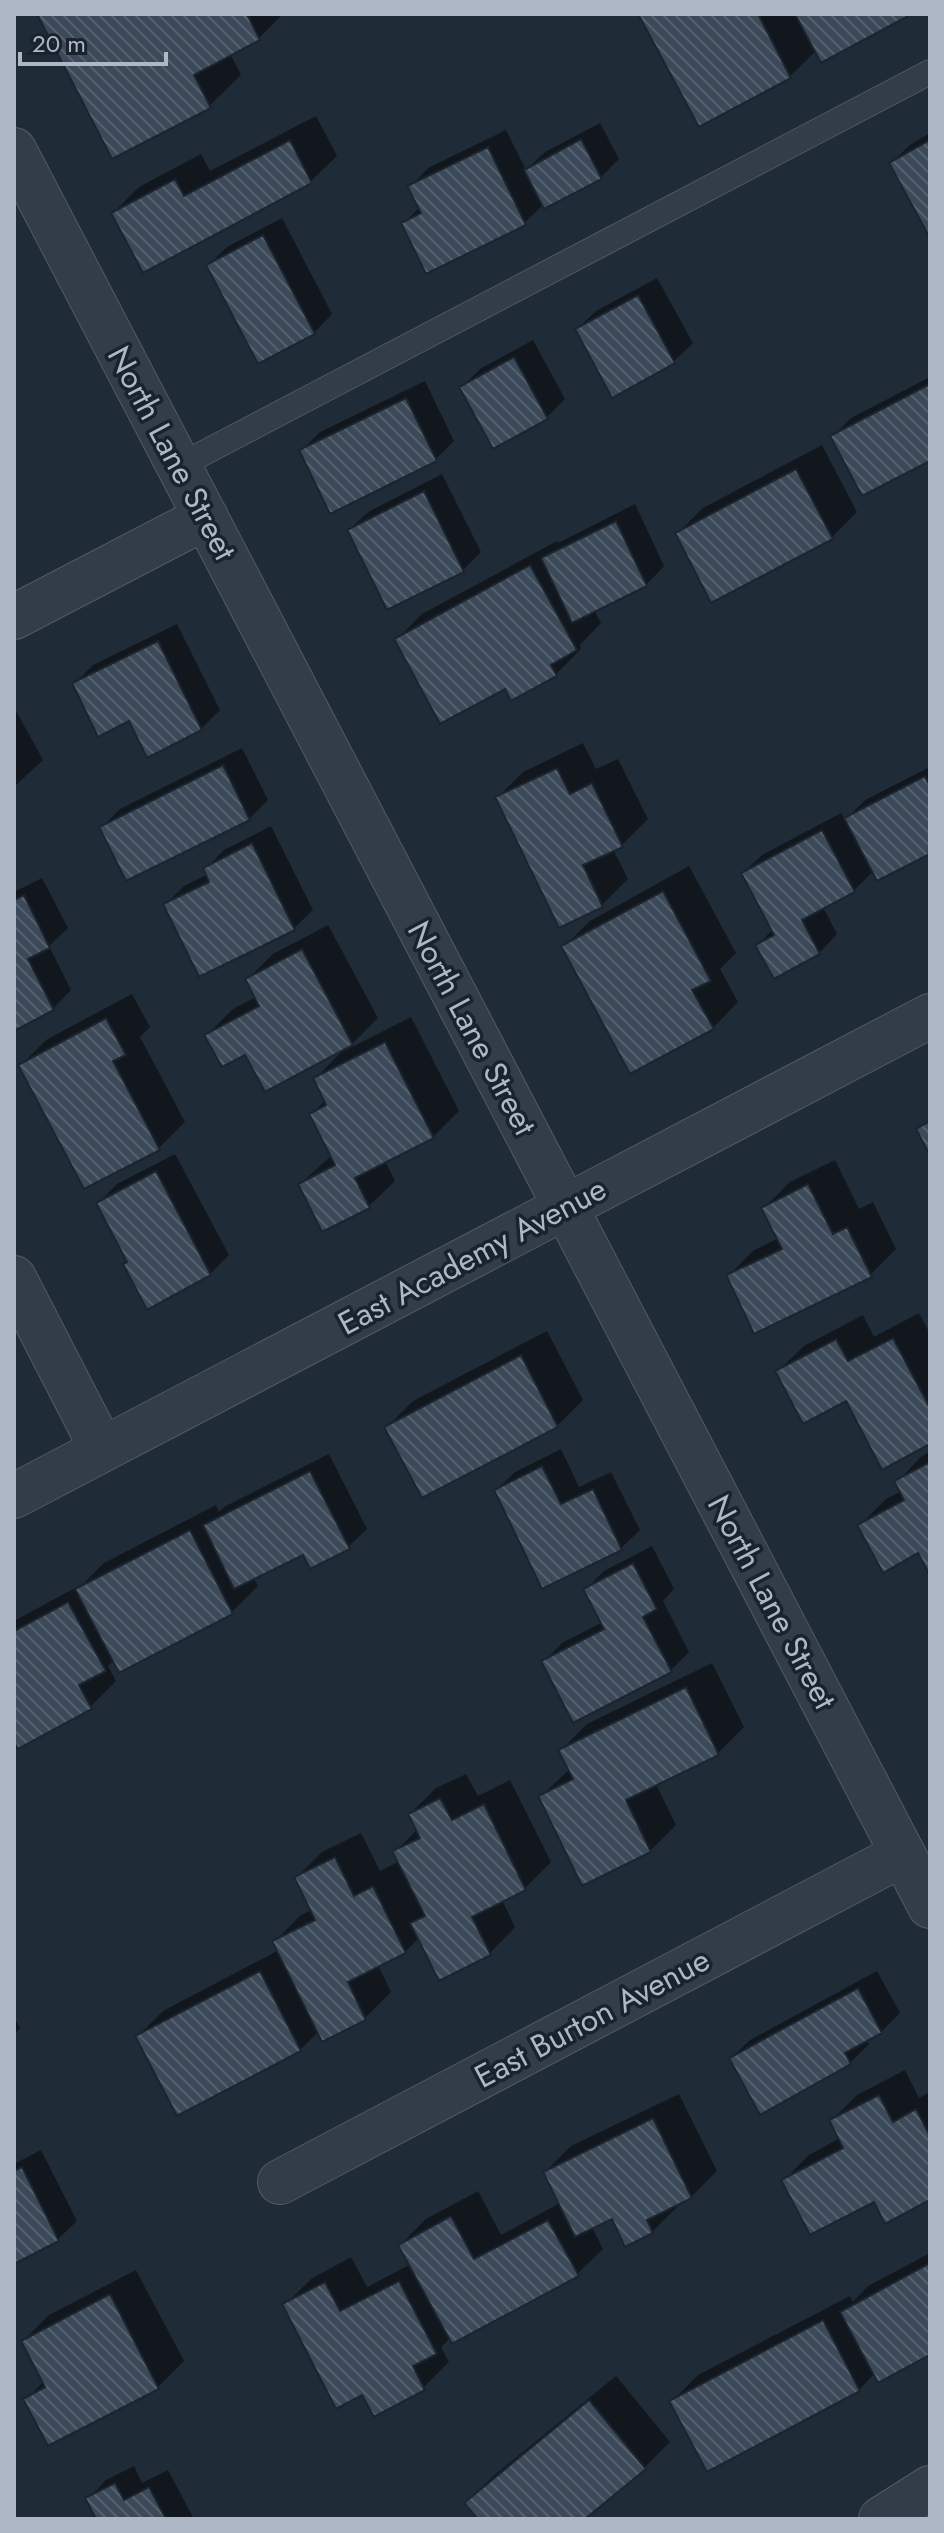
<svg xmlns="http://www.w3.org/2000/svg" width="944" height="2533" font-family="Jost,sans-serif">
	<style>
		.shadow { fill: #0007 }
		.building { fill: url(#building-back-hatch); stroke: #1b242f; stroke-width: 2 }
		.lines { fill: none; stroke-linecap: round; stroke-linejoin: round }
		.lane-casing { stroke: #515a66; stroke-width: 26 }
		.street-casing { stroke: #515a66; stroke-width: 46 }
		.lane { stroke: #333d49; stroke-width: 24 }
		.street { stroke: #333d49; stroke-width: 44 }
		.labels { text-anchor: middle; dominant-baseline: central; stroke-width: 7; stroke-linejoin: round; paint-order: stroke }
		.street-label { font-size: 32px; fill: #adb7c5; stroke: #19222d }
	</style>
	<defs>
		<pattern id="building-back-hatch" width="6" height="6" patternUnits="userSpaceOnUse" patternTransform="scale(2)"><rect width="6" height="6" fill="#3b4958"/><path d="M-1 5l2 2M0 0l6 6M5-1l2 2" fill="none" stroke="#55616e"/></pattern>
	</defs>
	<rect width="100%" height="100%" fill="#202b38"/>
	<path class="shadow" d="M 39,14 L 283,14 L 259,38 L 230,53 L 241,75 L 209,106 Z
		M 640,14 L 908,14 L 817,50 L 790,76 L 699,124 Z
		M 316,116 L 337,156 L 311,181 L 113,213 L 139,187 L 201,154 L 210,171 Z
		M 600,123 L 619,159 L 601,177 L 544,204 L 524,223 L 403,224 L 420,207 L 410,187 L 428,168 L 506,130 L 526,170 L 545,152 Z
		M 930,133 L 930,234 L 891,163 L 910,145 Z
		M 282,218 L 332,314 L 314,333 L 208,265 L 227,247 Z
		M 657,278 L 693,343 L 674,361 L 613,395 L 577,329 L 596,311 Z
		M 533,340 L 565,399 L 547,417 L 462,387 L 480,369 Z
		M 930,377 L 930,459 L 833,436 L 851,418 Z
		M 425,381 L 454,441 L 436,459 L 301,451 L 320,432 Z
		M 822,445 L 857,512 L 832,537 L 677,534 L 703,508 Z
		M 442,474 L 481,552 L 463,570 L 349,530 L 368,512 Z
		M 635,504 L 664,566 L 646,585 L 594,610 L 601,623 L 580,645 L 581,649 L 556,674 L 506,686 L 396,640 L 422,614 L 557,541 L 558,543 Z
		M 177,624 L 220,710 L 201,729 L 130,719 L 74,684 L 93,665 Z
		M 14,707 L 43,760 L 14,787 Z
		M 583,743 L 596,769 L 618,759 L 648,819 L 622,845 L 613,849 L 628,879 L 602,905 L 497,798 L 523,772 Z
		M 242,748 L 268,800 L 249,819 L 102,827 L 120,809 Z
		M 930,767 L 930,851 L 874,871 L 854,890 L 823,907 L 837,934 L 819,953 L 758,945 L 773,929 L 743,873 L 762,855 L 841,813 L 845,820 L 865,800 Z
		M 271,826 L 313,910 L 294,928 L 166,904 L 184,886 L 208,874 L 205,869 L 224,850 Z
		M 689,866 L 736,953 L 720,969 L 738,1002 L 713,1028 L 564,947 L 590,921 Z
		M 42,878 L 68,928 L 49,946 L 71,990 L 53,1009 L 14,1028 L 14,892 Z
		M 328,925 L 378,1018 L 346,1050 L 411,1017 L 459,1111 L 433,1137 L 385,1161 L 395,1181 L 369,1206 L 300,1184 L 332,1155 L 311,1114 L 326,1100 L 315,1079 L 346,1047 L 246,1052 L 207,1035 L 233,1009 L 256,997 L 247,980 L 273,954 Z
		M 132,994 L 150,1027 L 140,1037 L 185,1122 L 159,1148 L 20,1066 L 46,1040 Z
		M 175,1154 L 229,1255 L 210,1274 L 129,1261 L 98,1203 L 117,1184 Z
		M 835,1160 L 859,1209 L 873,1202 L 896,1249 L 870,1275 L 728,1276 L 754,1250 L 779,1238 L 764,1208 L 790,1182 Z
		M 919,1313 L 930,1334 L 930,1442 L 847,1399 L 778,1371 L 804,1346 L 863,1315 L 874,1337 Z
		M 547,1331 L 583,1400 L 557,1426 L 387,1427 L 413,1401 Z
		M 561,1449 L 579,1487 L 611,1472 L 640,1530 L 621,1548 L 496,1490 L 515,1472 Z
		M 930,1452 L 930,1571 L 919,1551 L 860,1525 L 886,1499 L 902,1491 L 897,1482 L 922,1456 Z
		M 329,1454 L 367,1529 L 348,1547 L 304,1552 L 253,1577 L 258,1586 L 232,1612 L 114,1660 L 108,1666 L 116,1681 L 90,1707 L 14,1738 L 14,1621 L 84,1583 L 104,1563 L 216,1505 L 219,1512 L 224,1507 Z
		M 652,1546 L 674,1589 L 663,1601 L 689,1652 L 671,1670 L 544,1662 L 562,1643 L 603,1622 L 586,1589 L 604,1571 Z
		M 712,1663 L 744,1727 L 718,1753 L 656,1784 L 676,1825 L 650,1851 L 540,1797 L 570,1769 L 561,1750 L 587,1724 Z
		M 466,1774 L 478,1796 L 510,1780 L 551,1862 L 525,1888 L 502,1900 L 515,1927 L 490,1953 L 419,1938 L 405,1952 L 378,1965 L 391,1992 L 365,2018 L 323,2039 L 319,2031 L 300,2050 L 137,2037 L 163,2011 L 279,1950 L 275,1941 L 301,1915 L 312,1910 L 296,1878 L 322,1852 L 361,1833 L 380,1871 L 400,1861 L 395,1852 L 418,1829 L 410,1814 L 436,1788 Z
		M 877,1971 L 900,2013 L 881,2032 L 866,2040 L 869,2044 L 850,2063 L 731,2058 L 750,2040 Z
		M 14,2017 L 20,2028 L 14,2034 Z
		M 905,2070 L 919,2098 L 930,2092 L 930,2198 L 874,2199 L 783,2181 L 809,2155 L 840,2138 L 831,2121 L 857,2095 Z
		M 679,2094 L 717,2171 L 691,2197 L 678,2203 L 678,2206 L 652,2232 L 613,2216 L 592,2227 L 603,2249 L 577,2274 L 450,2338 L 441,2347 L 449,2362 L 423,2388 L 363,2393 L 285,2305 L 311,2279 L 351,2257 L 367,2287 L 411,2264 L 400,2245 L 426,2219 L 478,2191 L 501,2235 L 560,2203 L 545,2172 L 571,2146 Z
		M 41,2150 L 77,2221 L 58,2239 L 14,2262 L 14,2164 Z
		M 930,2253 L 930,2353 L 875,2373 L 859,2390 L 672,2401 L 698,2375 L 850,2296 L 853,2302 L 868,2286 Z
		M 136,2270 L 184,2361 L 158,2387 L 26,2400 L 44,2381 L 23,2341 L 49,2315 Z
		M 616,2376 L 670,2442 L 645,2467 L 582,2519 L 480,2519 L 466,2503 L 492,2477 Z
		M 134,2466 L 142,2483 L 168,2470 L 194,2519 L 99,2519 L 88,2499 L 106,2480 Z"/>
	<path class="building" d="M 37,14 L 247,14 L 260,40 L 194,75 L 211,108 L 112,159 Z
		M 638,14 L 758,14 L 791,78 L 699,127 Z
		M 795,14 L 912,14 L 821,63 Z
		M 581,139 L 602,179 L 544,209 L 524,170 Z
		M 290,140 L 312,183 L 143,273 L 111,213 L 175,179 L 184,196 Z
		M 930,140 L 930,238 L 889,163 Z
		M 488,147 L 526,225 L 426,274 L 401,223 L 421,213 L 407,186 Z
		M 263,235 L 315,334 L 258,364 L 206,265 Z
		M 638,295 L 675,363 L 612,398 L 575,329 Z
		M 514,357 L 548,419 L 493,449 L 459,387 Z
		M 930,384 L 930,461 L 862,496 L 830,436 Z
		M 406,398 L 437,461 L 330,514 L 299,450 Z
		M 796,469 L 833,539 L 711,603 L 675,533 Z
		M 424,491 L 464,572 L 387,610 L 347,530 Z
		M 616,521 L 647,586 L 572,623 L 541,558 Z
		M 530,565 L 577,650 L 551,665 L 557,676 L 511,701 L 505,689 L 440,724 L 394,639 Z
		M 158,641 L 202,730 L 147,758 L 129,721 L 98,737 L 72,683 Z
		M 223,765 L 250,820 L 126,881 L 99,827 Z
		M 557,768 L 570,794 L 592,783 L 623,847 L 583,865 L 603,907 L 559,928 L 495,797 Z
		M 925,776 L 930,786 L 930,854 L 877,881 L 844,818 Z
		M 822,830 L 855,892 L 802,920 L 820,954 L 774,979 L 755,945 L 774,935 L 741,873 Z
		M 252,843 L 295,930 L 199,977 L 163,904 L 209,882 L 203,868 Z
		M 663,891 L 711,981 L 692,990 L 714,1029 L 630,1074 L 561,946 Z
		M 24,895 L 50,948 L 28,959 L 54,1010 L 14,1031 L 14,900 Z
		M 302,949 L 353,1045 L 265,1092 L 245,1055 L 222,1067 L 204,1035 L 259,1006 L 245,979 Z
		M 106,1018 L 126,1055 L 113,1061 L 160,1150 L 84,1189 L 18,1065 Z
		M 385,1042 L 434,1138 L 355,1178 L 370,1208 L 322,1232 L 298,1184 L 335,1165 L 309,1114 L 326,1105 L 313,1078 Z
		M 930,1121 L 930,1156 L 916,1129 Z
		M 156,1171 L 211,1275 L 147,1310 L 123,1264 L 127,1262 L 96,1203 Z
		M 808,1184 L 833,1234 L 847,1227 L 872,1277 L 754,1334 L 726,1275 L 782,1249 L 761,1208 Z
		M 893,1338 L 930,1408 L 930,1444 L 882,1470 L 846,1401 L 803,1424 L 775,1371 L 836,1339 L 848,1361 Z
		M 521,1355 L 558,1427 L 422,1498 L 384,1427 Z
		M 930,1462 L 930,1576 L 918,1553 L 883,1573 L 857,1525 L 904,1500 L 894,1481 Z
		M 542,1466 L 561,1504 L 593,1489 L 622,1550 L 542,1589 L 494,1490 Z
		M 310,1471 L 350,1549 L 310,1569 L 303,1555 L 234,1589 L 203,1525 Z
		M 190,1530 L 233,1614 L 119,1673 L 75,1589 Z
		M 633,1563 L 657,1609 L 643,1617 L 672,1672 L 573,1723 L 541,1661 L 604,1629 L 583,1589 Z
		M 68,1602 L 106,1671 L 79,1685 L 92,1709 L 18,1749 L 14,1742 L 14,1631 Z
		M 686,1687 L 719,1755 L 626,1800 L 651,1852 L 582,1886 L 538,1796 L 573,1779 L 558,1750 Z
		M 440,1798 L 452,1820 L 484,1804 L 526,1890 L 472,1917 L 491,1955 L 439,1981 L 410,1923 L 425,1916 L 392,1851 L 420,1838 L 408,1814 Z
		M 335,1857 L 354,1896 L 373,1886 L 406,1953 L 348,1982 L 366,2020 L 322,2042 L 272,1941 L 315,1920 L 294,1877 Z
		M 260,1971 L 301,2051 L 177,2116 L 135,2036 Z
		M 858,1988 L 882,2033 L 845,2053 L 851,2064 L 760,2115 L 729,2058 Z
		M 879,2095 L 893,2122 L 916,2109 L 930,2136 L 930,2200 L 885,2224 L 874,2202 L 810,2235 L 781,2180 L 843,2148 L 829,2120 Z
		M 653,2118 L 692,2198 L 647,2220 L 653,2233 L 625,2247 L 612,2219 L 575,2237 L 543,2172 Z
		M 22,2167 L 59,2241 L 14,2264 L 14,2171 Z
		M 451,2216 L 474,2259 L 548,2220 L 579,2276 L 452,2344 L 398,2245 Z
		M 930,2263 L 930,2355 L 878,2383 L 840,2312 Z
		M 399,2281 L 437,2354 L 413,2366 L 425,2390 L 374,2417 L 362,2395 L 336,2409 L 282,2304 L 325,2282 L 340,2311 Z
		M 110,2294 L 159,2389 L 48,2446 L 23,2399 L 45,2387 L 21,2341 Z
		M 823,2320 L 860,2391 L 707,2472 L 669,2401 Z
		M 589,2400 L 646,2469 L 585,2519 L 478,2519 L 464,2503 Z
		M 115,2483 L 124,2500 L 149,2487 L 166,2519 L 96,2519 L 85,2498 Z"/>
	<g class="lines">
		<g class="lane-casing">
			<path id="lane" d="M 179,466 L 930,72"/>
		</g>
		<g class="street-casing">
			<path id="street" d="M 14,150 L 930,1906
				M 14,617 L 206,517
				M 14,1278 L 102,1449
				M 14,1496 L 930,1016
				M 280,2182 L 903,1854
				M 881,2519 L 930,2488"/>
		</g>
		<use href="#lane" class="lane"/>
		<use href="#street" class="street"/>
	</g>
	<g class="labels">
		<g class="street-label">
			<text transform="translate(172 453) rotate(62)">North Lane Street</text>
			<text transform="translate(472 1028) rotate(62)">North Lane Street</text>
			<text transform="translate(472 1256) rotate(-28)">East Academy Avenue</text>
			<text transform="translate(772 1602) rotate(62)">North Lane Street</text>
			<text transform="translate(592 2018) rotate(-28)">East Burton Avenue</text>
		</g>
	</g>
	<rect width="944" height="2533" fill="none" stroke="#adb7c5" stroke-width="32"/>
	<path d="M20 52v12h146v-12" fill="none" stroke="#adb7c5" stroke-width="4"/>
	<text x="32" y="52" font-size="24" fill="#adb7c5" stroke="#19222d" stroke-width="6" paint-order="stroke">20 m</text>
</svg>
